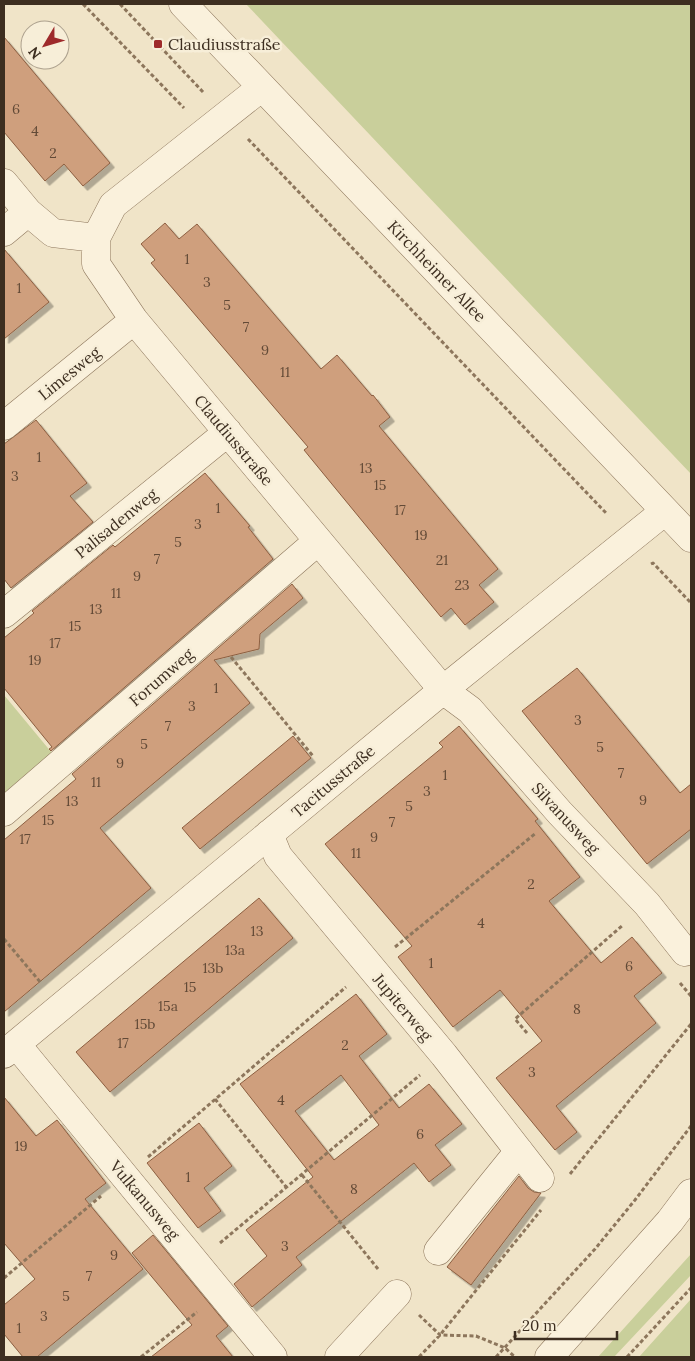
<svg xmlns="http://www.w3.org/2000/svg" width="695" height="1361" font-family="Lora,serif">
	<style>
		.green { fill: #c9cf9b }
		.building { fill: #cf9f7d; stroke: #8d5f41; fill-rule: evenodd; filter: url(#shadow) }
		.lines { fill: none; stroke-linecap: round; stroke-linejoin: round }
		.minor-casing { stroke: #8d765c; stroke-width: 29 }
		.path { stroke: #8d765c; stroke-width: 3; stroke-dasharray: 4 2.5; stroke-linecap: butt }
		.minor { stroke: #faf1dc; stroke-width: 28 }
		.poi-dot { fill: #9e2a2b; stroke: #f7eed8; stroke-width: 2 }
		.labels { text-anchor: middle; dominant-baseline: central; stroke-width: 5; stroke-linejoin: round; paint-order: stroke }
		.number-label { font-size: 14px; fill: #624a37 }
		.poi-label { font-size: 16px; fill: #3d2e20; stroke: #f7eed8; text-anchor: start }
		.street-label { font-size: 16px; fill: #3d2e20; stroke: #f7eed8 }
	</style>
	<defs>
		<filter id="shadow"><feDropShadow dx="4.5" dy="4.5" stdDeviation="0" flood-color="#0004"/></filter>
	</defs>
	<rect width="100%" height="100%" fill="#f0e4c8"/>
	<path class="green" d="M 246,4 L 689,4 L 691,6 L 691,474 Z
		M 4,695 L 52,753 L 4,793 Z
		M 691,1254 L 691,1275 L 614,1357 L 598,1357 Z
		M 691,1299 L 691,1357 L 639,1357 Z"/>
	<path class="building" d="M 4,37 L 110,163 L 83,186 L 64,164 L 45,181 L 4,132 Z
		M 165,223 L 179,239 L 197,224 L 321,369 L 337,355 L 372,396 L 373,395 L 390,417 L 379,426 L 498,569 L 479,585 L 494,602 L 465,625 L 451,608 L 441,617 L 304,450 L 308,447 L 151,263 L 155,260 L 141,244 Z
		M 4,249 L 49,302 L 4,339 Z
		M 36,420 L 87,483 L 70,496 L 93,522 L 11,588 L 4,579 L 4,444 Z
		M 205,473 L 250,526 L 248,527 L 273,559 L 51,751 L 49,749 L 52,747 L 4,688 L 4,638 L 34,613 L 32,611 L 113,545 L 115,547 Z
		M 292,584 L 303,598 L 260,634 L 259,649 L 214,660 L 250,703 L 100,828 L 151,888 L 4,1012 L 4,840 L 76,779 L 72,774 Z
		M 577,668 L 680,793 L 691,784 L 691,829 L 647,864 L 522,711 Z
		M 459,726 L 538,819 L 535,821 L 580,877 L 549,901 L 601,963 L 632,937 L 662,973 L 634,996 L 656,1023 L 556,1106 L 577,1132 L 555,1150 L 496,1078 L 542,1041 L 500,990 L 453,1027 L 398,957 L 412,946 L 325,844 L 443,747 L 439,743 Z
		M 293,736 L 311,758 L 200,849 L 182,828 Z
		M 259,898 L 293,938 L 110,1092 L 76,1052 Z
		M 356,994 L 387,1034 L 359,1056 L 399,1108 L 429,1084 L 462,1124 L 435,1145 L 451,1165 L 429,1182 L 414,1163 L 296,1257 L 302,1265 L 252,1307 L 234,1284 L 267,1256 L 246,1230 L 313,1177 L 240,1084 ZM 341,1075 L 379,1125 L 334,1160 L 295,1111 Z
		M 4,1097 L 36,1136 L 57,1120 L 106,1183 L 85,1199 L 143,1269 L 37,1357 L 23,1357 L 4,1334 L 4,1305 L 35,1279 L 4,1243 Z
		M 199,1123 L 232,1166 L 204,1188 L 221,1211 L 198,1228 L 147,1163 Z
		M 519,1176 L 528,1188 L 534,1192 L 541,1193 L 471,1285 L 447,1267 Z
		M 153,1235 L 228,1326 L 216,1336 L 233,1357 L 151,1357 L 192,1325 L 132,1253 Z"/>
	<g class="lines">
		<g class="minor-casing">
			<path id="minor" d="M 183,4 L 691,538
				M 262,87 L 113,205 L 96,238 L 96,264 L 134,320 L 443,690 L 470,710 L 560,813 L 647,904 L 685,952
				M 4,183 L 28,212 L 53,233 L 96,238
				M 4,232 L 28,212
				M 4,426 L 134,320
				M 4,614 L 228,432
				M 4,812 L 318,541
				M 269,834 L 278,856 L 444,1055 L 540,1178
				M 16,1044 L 273,1357
				M 4,1054 L 443,690 L 665,511
				M 438,1251 L 519,1151
				M 339,1357 L 397,1294
				M 549,1357 L 670,1221 L 691,1193"/>
		</g>
		<path class="path" d="M 83,4 L 184,108
			M 120,4 L 203,92
			M 248,139 L 607,514
			M 651,564 L 653,563 L 691,603
			M 231,657 L 313,756
			M 4,939 L 41,983
			M 395,947 L 536,833
			M 680,983 L 691,996
			M 527,1033 L 515,1019 L 623,925
			M 215,1099 L 287,1188
			M 148,1157 L 346,987
			M 570,1174 L 691,1024
			M 302,1175 L 378,1269
			M 220,1243 L 420,1075
			M 4,1278 L 101,1196
			M 419,1315 L 440,1335 L 476,1336 L 505,1348 L 515,1357
			M 141,1357 L 197,1312
			M 419,1357 L 440,1335 L 541,1210
			M 496,1357 L 595,1249 L 635,1200 L 691,1126
			M 627,1357 L 691,1288"/>
		<use href="#minor" class="minor"/>
	</g>
	<rect class="poi-dot" x="153" y="39" width="10" height="10" rx="2.5"/>
	<g class="labels">
		<g class="number-label">
			<text x="16" y="109">6</text>
			<text x="35" y="131">4</text>
			<text x="53" y="153">2</text>
			<text x="187" y="259">1</text>
			<text x="207" y="282">3</text>
			<text x="19" y="288">1</text>
			<text x="227" y="305">5</text>
			<text x="246" y="327">7</text>
			<text x="265" y="350">9</text>
			<text x="285" y="372">11</text>
			<text x="39" y="457">1</text>
			<text x="366" y="468">13</text>
			<text x="15" y="476">3</text>
			<text x="380" y="485">15</text>
			<text x="218" y="508">1</text>
			<text x="400" y="510">17</text>
			<text x="198" y="524">3</text>
			<text x="421" y="535">19</text>
			<text x="178" y="542">5</text>
			<text x="157" y="559">7</text>
			<text x="442" y="560">21</text>
			<text x="137" y="576">9</text>
			<text x="462" y="585">23</text>
			<text x="116" y="593">11</text>
			<text x="96" y="609">13</text>
			<text x="75" y="626">15</text>
			<text x="55" y="643">17</text>
			<text x="35" y="660">19</text>
			<text x="216" y="688">1</text>
			<text x="192" y="706">3</text>
			<text x="578" y="720">3</text>
			<text x="168" y="726">7</text>
			<text x="144" y="744">5</text>
			<text x="600" y="747">5</text>
			<text x="120" y="763">9</text>
			<text x="621" y="773">7</text>
			<text x="445" y="775">1</text>
			<text x="96" y="782">11</text>
			<text x="427" y="791">3</text>
			<text x="643" y="800">9</text>
			<text x="72" y="801">13</text>
			<text x="409" y="806">5</text>
			<text x="48" y="820">15</text>
			<text x="392" y="822">7</text>
			<text x="374" y="837">9</text>
			<text x="25" y="839">17</text>
			<text x="356" y="853">11</text>
			<text x="531" y="884">2</text>
			<text x="481" y="923">4</text>
			<text x="257" y="931">13</text>
			<text x="235" y="950">13a</text>
			<text x="431" y="963">1</text>
			<text x="629" y="966">6</text>
			<text x="213" y="968">13b</text>
			<text x="190" y="987">15</text>
			<text x="168" y="1006">15a</text>
			<text x="577" y="1009">8</text>
			<text x="145" y="1024">15b</text>
			<text x="123" y="1043">17</text>
			<text x="345" y="1045">2</text>
			<text x="532" y="1072">3</text>
			<text x="281" y="1100">4</text>
			<text x="420" y="1134">6</text>
			<text x="21" y="1146">19</text>
			<text x="188" y="1177">1</text>
			<text x="354" y="1189">8</text>
			<text x="285" y="1246">3</text>
			<text x="114" y="1255">9</text>
			<text x="89" y="1276">7</text>
			<text x="66" y="1296">5</text>
			<text x="44" y="1316">3</text>
			<text x="19" y="1328">1</text>
		</g>
		<g class="poi-label">
			<text x="168" y="44">Claudiusstraße</text>
		</g>
		<g class="street-label">
			<text transform="translate(437 271) rotate(46)">Kirchheimer Allee</text>
			<text transform="translate(69 373) rotate(-39)">Limesweg</text>
			<text transform="translate(234 440) rotate(50)">Claudiusstraße</text>
			<text transform="translate(116 523) rotate(-39)">Palisadenweg</text>
			<text transform="translate(161 677) rotate(-41)">Forumweg</text>
			<text transform="translate(333 781) rotate(-40)">Tacitusstraße</text>
			<text transform="translate(566 818) rotate(47)">Silvanusweg</text>
			<text transform="translate(403 1007) rotate(50)">Jupiterweg</text>
			<text transform="translate(145 1200) rotate(50)">Vulkanusweg</text>
		</g>
	</g>
	<rect width="695" height="1361" fill="none" stroke="#3d2e20" stroke-width="10"/>
	<g transform="translate(45 45) rotate(232)"><circle r="24" fill="#f7eed8" stroke="#ada18e"/>
	<path d="M0-4L9 19L0 12L-9 19Z" fill="#9e2a2b"/>
	<text y="-8" font-size="14" font-weight="bold" text-anchor="middle" fill="#3d2e20">N</text>
	</g>
	<path d="M515 1331v8h102v-8" fill="none" stroke="#3d2e20" stroke-width="2.5"/>
	<text x="522" y="1331" font-size="15" fill="#3d2e20" stroke="#f7eed8" stroke-width="4" paint-order="stroke">20 m</text>
</svg>
